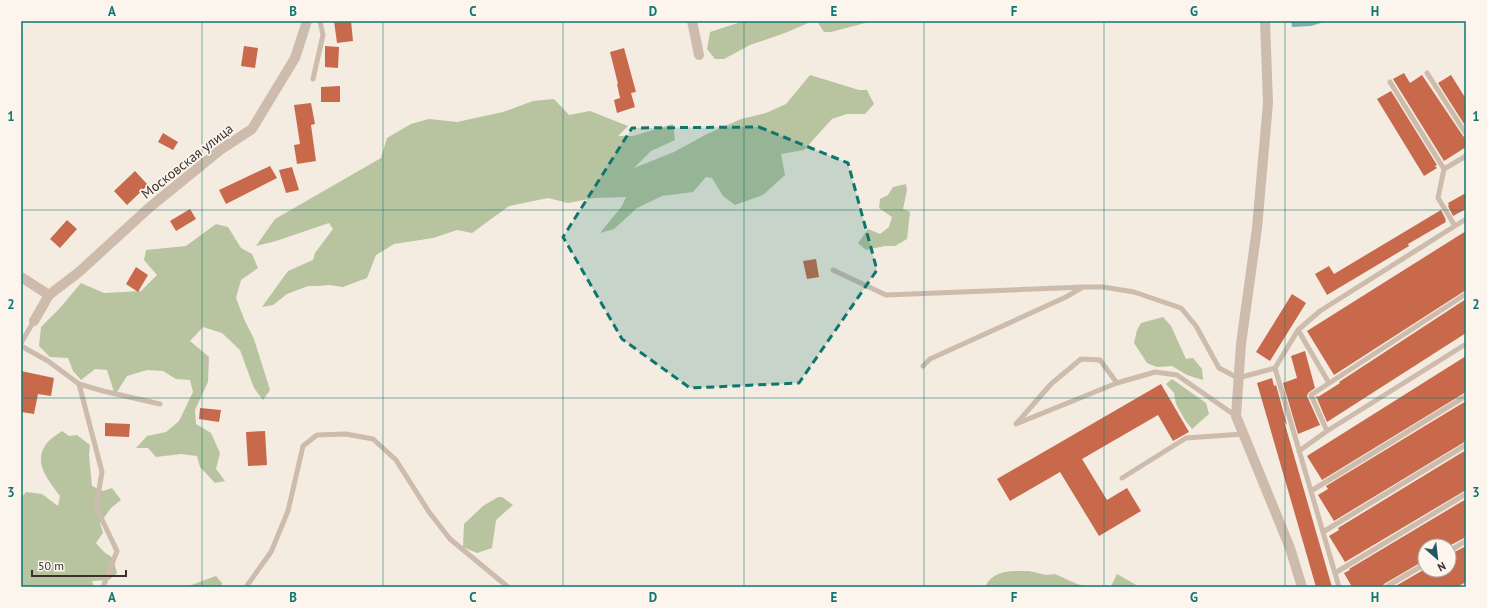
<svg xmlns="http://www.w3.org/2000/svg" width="1487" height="608" font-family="'PT Sans',sans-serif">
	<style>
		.green { fill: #b8c4a0 }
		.water { fill: #7fb0b2 }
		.building { fill: #c8694b }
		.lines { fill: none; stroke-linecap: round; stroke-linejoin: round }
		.lane { stroke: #cdbbac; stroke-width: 5 }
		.street { stroke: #cdbbac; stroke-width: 10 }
		.marked { fill: #0f766e; fill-opacity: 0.2; stroke: #0f766e; stroke-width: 3; stroke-dasharray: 8 5; stroke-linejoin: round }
		.grid { fill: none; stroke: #0f766e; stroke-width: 1; stroke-opacity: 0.55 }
		.labels { text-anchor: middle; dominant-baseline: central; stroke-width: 3.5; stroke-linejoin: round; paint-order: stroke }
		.street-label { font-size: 14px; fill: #3b302b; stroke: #fbf5ee }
		.neatline { fill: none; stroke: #0f766e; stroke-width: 1.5 }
		.grid-label { font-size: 13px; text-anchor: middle; font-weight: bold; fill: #0f766e }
	</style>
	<rect width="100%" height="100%" fill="#f4ebe1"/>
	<path class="green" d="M 744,21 L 813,21 L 785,33 L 750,45 L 724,59 L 715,59 L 707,49 L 710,32 Z
		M 817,21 L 873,21 L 831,32 L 824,32 Z
		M 810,75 L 859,90 L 867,90 L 874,104 L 865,114 L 847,114 L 832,119 L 804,150 L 781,154 L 785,175 L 763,195 L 735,205 L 723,196 L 712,178 L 706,177 L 693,192 L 662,196 L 637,208 L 614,229 L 600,233 L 622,206 L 626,197 L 594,198 L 568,203 L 548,198 L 509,206 L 472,233 L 457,230 L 433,238 L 394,244 L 376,255 L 367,278 L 343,287 L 329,285 L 318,286 L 308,286 L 287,294 L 273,305 L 262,307 L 288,271 L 313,260 L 315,253 L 333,229 L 329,223 L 276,241 L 256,246 L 275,219 L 381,158 L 387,138 L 411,124 L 429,119 L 457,122 L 503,112 L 533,101 L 554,99 L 569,115 L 590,111 L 628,126 L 618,136 L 633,136 L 673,124 L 675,140 L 651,151 L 634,168 L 674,152 L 707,134 L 741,119 L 766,113 L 786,104 Z
		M 906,184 L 907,190 L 903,209 L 910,212 L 907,239 L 895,246 L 885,246 L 866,250 L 858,243 L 868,229 L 880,234 L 889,227 L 892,217 L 879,208 L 880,199 L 888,195 L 893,187 Z
		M 216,224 L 228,227 L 241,248 L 252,254 L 258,268 L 241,280 L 236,298 L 244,319 L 254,339 L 270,390 L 263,400 L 254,388 L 240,350 L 222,333 L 203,327 L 190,341 L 209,357 L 208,382 L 195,410 L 196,424 L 211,433 L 220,453 L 216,469 L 225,481 L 215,483 L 200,467 L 197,456 L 181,454 L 156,457 L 148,448 L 136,448 L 147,436 L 166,432 L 179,421 L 193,392 L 190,380 L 176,379 L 163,371 L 147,370 L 127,376 L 115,395 L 107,370 L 95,369 L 81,380 L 73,371 L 68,358 L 50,357 L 39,346 L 41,327 L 60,308 L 81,283 L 104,293 L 141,291 L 157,275 L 144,260 L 146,250 L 186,246 Z
		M 1163,317 L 1171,326 L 1186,359 L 1193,358 L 1202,369 L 1203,380 L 1187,375 L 1172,366 L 1157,367 L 1147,363 L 1134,343 L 1137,330 L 1141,323 Z
		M 1172,379 L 1206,403 L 1209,414 L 1192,429 L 1185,420 L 1176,404 L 1174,393 L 1166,384 Z
		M 62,431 L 69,436 L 77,435 L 90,445 L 89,455 L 92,486 L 103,491 L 112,488 L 121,500 L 111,508 L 100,523 L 103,533 L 96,543 L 104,552 L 113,558 L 117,573 L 109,580 L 92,581 L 94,587 L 21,587 L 21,498 L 26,492 L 42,494 L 58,506 L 60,496 C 48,480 32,462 47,443 C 51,438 58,434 62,431 Z
		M 498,497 L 502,497 L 513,505 L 496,520 L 492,548 L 477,553 L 463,547 L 464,524 L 483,506 Z
		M 1029,571 L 1046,575 L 1055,574 L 1077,584 L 1090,587 L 985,587 C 994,569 1011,571 1029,571 Z
		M 1117,574 L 1138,586 L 1139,587 L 1104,587 L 1111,586 Z
		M 216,576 L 222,583 L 221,587 L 186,587 Z"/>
	<path class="water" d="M 1291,21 L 1327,21 L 1311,26 L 1292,27 Z"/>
	<path class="building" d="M 334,21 L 351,21 L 353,41 L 337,43 Z
		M 244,46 L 258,48 L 255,68 L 241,66 Z
		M 325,46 L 339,47 L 338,68 L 325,67 Z
		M 624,48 L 636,92 L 631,93 L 635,107 L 617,113 L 614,100 L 620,98 L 617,84 L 618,84 L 610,52 Z
		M 1404,73 L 1410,83 L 1422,75 L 1463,136 L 1466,138 L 1466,147 L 1444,161 L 1393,79 Z
		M 1451,75 L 1466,99 L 1466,127 L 1438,83 Z
		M 340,86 L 340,102 L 321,102 L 321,87 Z
		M 1391,91 L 1437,165 L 1435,166 L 1437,168 L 1424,176 L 1377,99 Z
		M 311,103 L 315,124 L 311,125 L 316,161 L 297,164 L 294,145 L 300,144 L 294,105 Z
		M 163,133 L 178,142 L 173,150 L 158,142 Z
		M 270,166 L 277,178 L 226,204 L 219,190 Z
		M 292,167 L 299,190 L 286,193 L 279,170 Z
		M 135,171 L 148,185 L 127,205 L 114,191 Z
		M 1466,193 L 1466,209 L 1453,216 L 1448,206 L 1449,205 L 1448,203 Z
		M 190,209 L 196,219 L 176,231 L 170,221 Z
		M 1441,210 L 1446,220 L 1445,220 L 1446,222 L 1408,244 L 1409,246 L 1327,295 L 1315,274 L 1329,266 L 1334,274 Z
		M 67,220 L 77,229 L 60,248 L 50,239 Z
		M 1466,231 L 1466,290 L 1334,375 L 1307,331 Z
		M 816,259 L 819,277 L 807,279 L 803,261 Z
		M 136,267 L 148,275 L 138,292 L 126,284 Z
		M 1292,294 L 1306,303 L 1270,361 L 1256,352 Z
		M 1466,299 L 1466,333 L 1327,422 L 1316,396 L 1317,396 L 1318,397 L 1340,383 L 1339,382 Z
		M 1305,351 L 1315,388 L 1308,393 L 1307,396 L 1320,425 L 1298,434 L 1283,383 L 1297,378 L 1291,356 Z
		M 1466,356 L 1466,392 L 1322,480 L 1307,456 Z
		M 21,371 L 54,378 L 51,396 L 38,394 L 34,414 L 21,412 Z
		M 1272,378 L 1274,386 L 1276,385 L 1287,425 L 1284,421 L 1332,587 L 1316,587 L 1257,383 Z
		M 1161,384 L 1189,432 L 1173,441 L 1158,415 L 1082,459 L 1107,500 L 1127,488 L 1141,511 L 1099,536 L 1060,472 L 1010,501 L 997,479 Z
		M 1466,401 L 1466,441 L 1334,521 L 1318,495 L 1328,489 L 1326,486 Z
		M 200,408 L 221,410 L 219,422 L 199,419 Z
		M 105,423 L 130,424 L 129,437 L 105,436 Z
		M 265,431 L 267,465 L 248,466 L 246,432 Z
		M 1466,450 L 1466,490 L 1345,562 L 1329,536 L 1339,530 L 1338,528 Z
		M 1466,499 L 1466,537 L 1449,546 L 1425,546 L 1425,560 L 1384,584 L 1382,587 L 1352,587 L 1344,573 L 1350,570 L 1349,569 Z
		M 1466,546 L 1466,582 L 1457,587 L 1394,587 L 1425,569 L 1425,570 L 1449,570 L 1449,555 Z"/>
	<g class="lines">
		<path class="lane" d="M 1427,73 L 1466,134
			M 313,79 L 323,35 L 320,21
			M 1390,82 L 1444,169
			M 1455,226 L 1438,198 L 1444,169 L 1466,156
			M 833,270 L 886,295 L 1084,287 L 1103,287 L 1134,292 L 1181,308 L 1196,326 L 1219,368 L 1238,378 L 1275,368
			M 1298,330 L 1275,368 L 1339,587
			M 21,343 L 34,321
			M 21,346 L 48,361 L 79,384 L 103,391 L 160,404
			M 923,366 L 930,359 L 1066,297 L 1083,287
			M 1117,383 L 1016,424 L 1051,384 L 1081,359 L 1100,360 L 1117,383 L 1155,372 L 1177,375 L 1236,416
			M 1329,383 L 1298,330 L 1320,311 L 1466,219
			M 79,384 L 102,472 L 96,507 L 117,551 L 103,587
			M 1327,431 L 1311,395 L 1466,294
			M 1299,451 L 1327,431 L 1466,344
			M 1122,478 L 1186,438 L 1243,434
			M 1311,491 L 1466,396
			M 1323,532 L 1466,445
			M 1449,551 L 1466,541
			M 1335,573 L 1466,494
			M 246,587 L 271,552 L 288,511 L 303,446 L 317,435 L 346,434 L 373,439 L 396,460 L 429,512 L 450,539 L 508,587
			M 1386,587 L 1425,564"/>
		<path class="street" d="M 692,21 L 699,55
			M 1265,21 L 1268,103 L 1257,228 L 1241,344 L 1236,416 L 1290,548 L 1302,587
			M 21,277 L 49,295
			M 34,321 L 49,295 L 79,272 L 150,207 L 220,150 L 252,129 L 295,58 L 307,21"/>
	</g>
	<path class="marked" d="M 759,127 L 848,163 L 877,270 L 799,383 L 690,388 L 622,339 L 563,237 L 632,128 Z"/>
	<path class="grid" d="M 202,21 L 202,587M 383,21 L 383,587M 563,21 L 563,587M 744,21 L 744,587M 924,21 L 924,587M 1104,21 L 1104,587M 1285,21 L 1285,587M 21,210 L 1466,210M 21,398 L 1466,398"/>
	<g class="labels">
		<g class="street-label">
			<text transform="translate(187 161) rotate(-38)">Московская улица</text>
		</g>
	</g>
	<rect width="1487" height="608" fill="none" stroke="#fbf5ee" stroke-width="44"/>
	<g transform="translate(1437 558) rotate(152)"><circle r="19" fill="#fbf5ee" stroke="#aea6a0"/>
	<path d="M0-3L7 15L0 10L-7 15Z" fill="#1f5a5e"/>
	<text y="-6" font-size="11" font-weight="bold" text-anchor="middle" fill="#3b302b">N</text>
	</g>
	<path d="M32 570v6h94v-6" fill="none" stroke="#3b302b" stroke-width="2"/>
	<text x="38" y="570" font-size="12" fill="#3b302b" stroke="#fbf5ee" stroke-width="3" paint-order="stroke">50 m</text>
	<rect x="22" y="22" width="1443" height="564" class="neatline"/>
	<g class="grid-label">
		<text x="112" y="16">A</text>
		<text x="293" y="16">B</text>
		<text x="473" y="16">C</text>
		<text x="653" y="16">D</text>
		<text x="834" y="16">E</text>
		<text x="1014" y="16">F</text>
		<text x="1194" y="16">G</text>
		<text x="1375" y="16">H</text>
		<text x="11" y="121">1</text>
		<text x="1476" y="121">1</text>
		<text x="11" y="309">2</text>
		<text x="1476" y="309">2</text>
		<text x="11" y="497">3</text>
		<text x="1476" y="497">3</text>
		<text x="112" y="602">A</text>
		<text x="293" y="602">B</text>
		<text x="473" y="602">C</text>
		<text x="653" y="602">D</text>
		<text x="834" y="602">E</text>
		<text x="1014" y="602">F</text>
		<text x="1194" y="602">G</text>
		<text x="1375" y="602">H</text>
	</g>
</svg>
